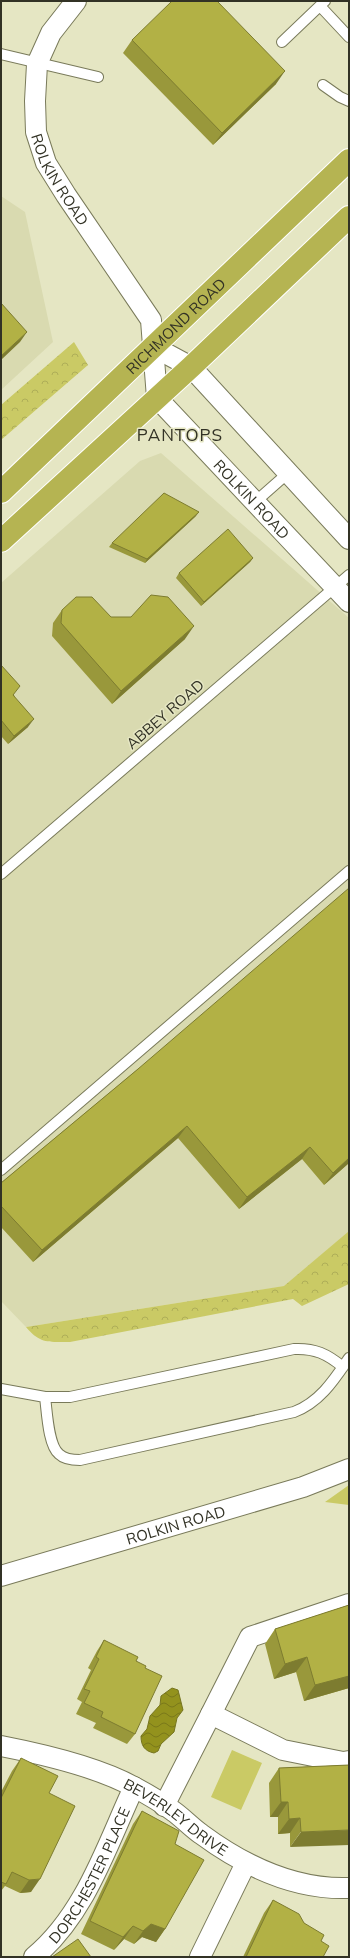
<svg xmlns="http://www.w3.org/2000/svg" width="350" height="1958" font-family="Mulish,sans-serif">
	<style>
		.built { fill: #d9dab0 }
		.grass { fill: #caca65 }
		.forest { fill: url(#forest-crowns) }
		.water { fill: url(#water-waves); stroke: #76751f }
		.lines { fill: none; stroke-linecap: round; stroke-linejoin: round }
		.lane-casing { stroke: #797a5a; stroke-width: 12 }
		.street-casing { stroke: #797a5a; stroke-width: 22 }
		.highway-casing { stroke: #fff; stroke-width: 24 }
		.lane { stroke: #fff; stroke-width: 10 }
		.street { stroke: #fff; stroke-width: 20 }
		.highway { stroke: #b5b452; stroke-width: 22 }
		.wall { fill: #99983b }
		.shaded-wall { fill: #7d7c30 }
		.building { fill: #b2b145; stroke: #7d7c30 }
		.labels { text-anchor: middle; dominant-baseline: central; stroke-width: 3; stroke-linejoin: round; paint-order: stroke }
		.street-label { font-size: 15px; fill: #323225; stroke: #e5e6c3 }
		.quarter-label { font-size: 17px; letter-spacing: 1px; fill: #323225; stroke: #e5e6c3 }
	</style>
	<defs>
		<pattern id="forest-crowns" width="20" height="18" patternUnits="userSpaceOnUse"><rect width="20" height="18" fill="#caca65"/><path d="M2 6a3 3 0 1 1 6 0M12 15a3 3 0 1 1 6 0" fill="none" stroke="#aeae58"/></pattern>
		<pattern id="water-waves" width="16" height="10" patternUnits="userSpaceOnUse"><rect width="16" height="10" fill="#93921d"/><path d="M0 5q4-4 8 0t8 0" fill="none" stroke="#797819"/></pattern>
	</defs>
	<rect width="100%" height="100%" fill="#e5e6c3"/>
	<path class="built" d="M 1,196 L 25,212 L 53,342 L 1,390 Z
		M 161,453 L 349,618 L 349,1231 L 285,1286 L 26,1327 L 1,1301 L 1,583 L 140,461 Z"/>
	<path class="grass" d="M 349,1485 L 349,1505 L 325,1502 Z
		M 232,1750 L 262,1763 L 241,1810 L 211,1797 Z"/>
	<path class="forest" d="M 74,342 L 88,365 L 1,440 L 1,405 Z
		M 349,1231 L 349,1284 L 302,1306 L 293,1299 L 70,1342 C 49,1342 40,1344 26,1327 L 284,1286 Z"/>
	<path class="water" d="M 172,1688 L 178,1690 L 183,1710 L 177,1718 L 174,1732 L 161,1744 L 158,1751 L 154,1753 C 144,1751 141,1745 141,1736 L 147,1729 L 150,1716 L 160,1705 L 161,1696 Z"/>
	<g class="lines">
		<g class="lane-casing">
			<path id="lane" d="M 320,6 L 349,37
				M 282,42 L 325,1
				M 1,54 L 98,77
				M 323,85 L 340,97 L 349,101
				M 254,503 L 288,473
				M 1,874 L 349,575
				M 1,1170 L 349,871
				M 1,1389 L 45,1397 L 70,1397 L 294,1349 C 315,1348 327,1354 343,1367
				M 45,1397 C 47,1411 48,1445 59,1454 C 64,1459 73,1460 80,1460 L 294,1412 C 320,1402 334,1380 349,1358"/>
		</g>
		<g class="street-casing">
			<g id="street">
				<path id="s1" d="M 76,1 L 51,33 L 37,64 L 35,101 L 36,132 L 46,163 L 66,195 L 151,320 L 157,398 L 349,602"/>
				<path d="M 154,347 L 191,367 L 349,539"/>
				<path id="s2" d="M 1,1576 L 303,1487 L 349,1469"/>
				<path d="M 211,1714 L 250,1637 L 349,1604"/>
				<path id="s3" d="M 1,1746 C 42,1754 98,1767 134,1787 C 147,1794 161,1802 173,1811 C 183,1818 191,1827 201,1834 C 243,1865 295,1890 349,1888"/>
				<path d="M 164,1806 L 211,1714 L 283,1750 L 343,1762 L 349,1761"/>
				<path id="s4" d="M 34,1957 C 85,1915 107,1845 134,1787"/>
				<path d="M 200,1957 L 246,1863"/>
			</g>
		</g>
		<g class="highway-casing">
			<g id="highway">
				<path id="s5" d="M 1,492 L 349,160"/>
				<path d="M 1,541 L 191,367 L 349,217"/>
			</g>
		</g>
		<use href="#lane" class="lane"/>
		<use href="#street" class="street"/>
		<use href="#highway" class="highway"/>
	</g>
	<path class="wall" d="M 132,40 L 276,84 L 213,145 L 123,53 Z
		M 196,516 L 145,563 L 109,547 L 112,543 Z
		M 253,558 L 250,562 L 201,606 L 176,578 L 179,573 Z
		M 62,610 L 111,617 L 131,617 L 185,639 L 112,704 L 52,636 L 53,623 Z
		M 1,665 L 28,727 L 8,744 L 1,736 Z
		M 138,1069 L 349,1163 L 324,1185 L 302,1159 L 239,1209 L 178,1138 L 33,1262 L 1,1227 L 1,1183 Z
		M 349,1605 L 349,1688 L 304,1701 L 296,1672 L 274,1679 L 265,1644 L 275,1629 Z
		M 104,1640 L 136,1661 L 145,1668 L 135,1734 L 127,1744 L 93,1728 L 96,1723 L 76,1714 L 82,1702 L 77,1699 L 91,1670 L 88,1668 L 97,1651 Z
		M 21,1758 L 49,1793 L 31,1892 L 20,1893 L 5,1886 L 1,1891 L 1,1792 L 12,1771 Z
		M 349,1765 L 290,1847 L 290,1833 L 278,1834 L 278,1817 L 270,1817 L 269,1783 L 279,1768 Z
		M 142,1811 L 175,1844 L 165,1929 L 156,1942 L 142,1937 L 134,1944 L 124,1939 L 114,1950 L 81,1934 L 133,1824 Z
		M 273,1900 L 304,1923 L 321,1941 L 323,1957 L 243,1957 L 264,1913 Z"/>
	<path class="shaded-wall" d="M 285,71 L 276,84 L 213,145 L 222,133 Z
		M 27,332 L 20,342 L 1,360 L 1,356 Z
		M 199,512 L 196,516 L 145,563 L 147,559 Z
		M 253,558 L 250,562 L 201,606 L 204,602 Z
		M 194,626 L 185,639 L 112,704 L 121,691 Z
		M 34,719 L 28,727 L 8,744 L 14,736 Z
		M 187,1126 L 178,1138 L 33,1262 L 42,1250 Z
		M 310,1147 L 302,1159 L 239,1209 L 247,1197 Z
		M 349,1158 L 349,1163 L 324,1185 L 333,1173 Z
		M 307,1657 L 296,1672 L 274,1679 L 285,1664 Z
		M 349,1676 L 349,1688 L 304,1701 L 315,1685 Z
		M 281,1802 L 288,1802 L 278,1817 L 270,1817 Z
		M 300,1818 L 290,1833 L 278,1834 L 289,1819 Z
		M 349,1830 L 349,1845 L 290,1847 L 301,1832 Z
		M 40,1879 L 31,1892 L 20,1893 L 29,1880 Z
		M 151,1924 L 165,1929 L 156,1942 L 142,1937 L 134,1944 L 143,1931 Z
		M 133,1926 L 124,1939 L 114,1950 L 123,1937 Z"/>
	<path class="building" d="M 172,1 L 217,1 L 285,71 L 222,133 L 132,40 Z
		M 1,303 L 27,332 L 1,356 Z
		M 164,493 L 199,512 L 147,559 L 112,543 Z
		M 228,529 L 253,558 L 204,602 L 179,573 Z
		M 151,595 L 168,597 L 194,626 L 121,691 L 61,623 L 62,610 L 76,597 L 92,597 L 111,617 L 131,617 Z
		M 1,665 L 20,686 L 13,695 L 34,719 L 14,736 L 1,720 Z
		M 349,888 L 349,1158 L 333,1173 L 310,1147 L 247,1197 L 187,1126 L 42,1250 L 1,1206 L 1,1183 L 138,1069 Z
		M 349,1605 L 349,1676 L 315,1685 L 307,1657 L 285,1664 L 275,1629 Z
		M 104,1640 L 138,1657 L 136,1661 L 146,1666 L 145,1668 L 162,1676 L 135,1734 L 101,1717 L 103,1712 L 84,1703 L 90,1691 L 84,1689 L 99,1659 L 96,1657 Z
		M 21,1758 L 58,1776 L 49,1793 L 75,1806 L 40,1879 L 29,1880 L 12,1872 L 6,1884 L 1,1882 L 1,1798 Z
		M 349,1765 L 349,1830 L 301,1832 L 300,1818 L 289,1819 L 288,1802 L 281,1802 L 279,1768 Z
		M 142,1811 L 179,1831 L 175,1844 L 204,1860 L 165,1929 L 151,1924 L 143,1931 L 133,1926 L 123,1937 L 90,1921 Z
		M 273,1900 L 299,1914 L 304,1923 L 324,1935 L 321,1941 L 329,1946 L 323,1957 L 246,1957 Z
		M 78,1939 L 91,1957 L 52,1957 Z"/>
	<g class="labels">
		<g class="street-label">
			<text stroke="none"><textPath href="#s1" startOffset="196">ROLKIN ROAD</textPath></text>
			<text stroke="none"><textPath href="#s5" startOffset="241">RICHMOND ROAD</textPath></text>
			<text stroke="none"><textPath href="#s1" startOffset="581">ROLKIN ROAD</textPath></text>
			<text transform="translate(165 714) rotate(-41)">ABBEY ROAD</text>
			<text stroke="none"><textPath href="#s2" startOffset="182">ROLKIN ROAD</textPath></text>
			<text stroke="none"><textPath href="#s3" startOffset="191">BEVERLEY DRIVE</textPath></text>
			<text stroke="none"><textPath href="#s4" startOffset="100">DORCHESTER PLACE</textPath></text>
		</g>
		<g class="quarter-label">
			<text x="180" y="434">PANTOPS</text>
		</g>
	</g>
	<rect width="350" height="1958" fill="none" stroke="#323225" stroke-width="4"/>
</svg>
